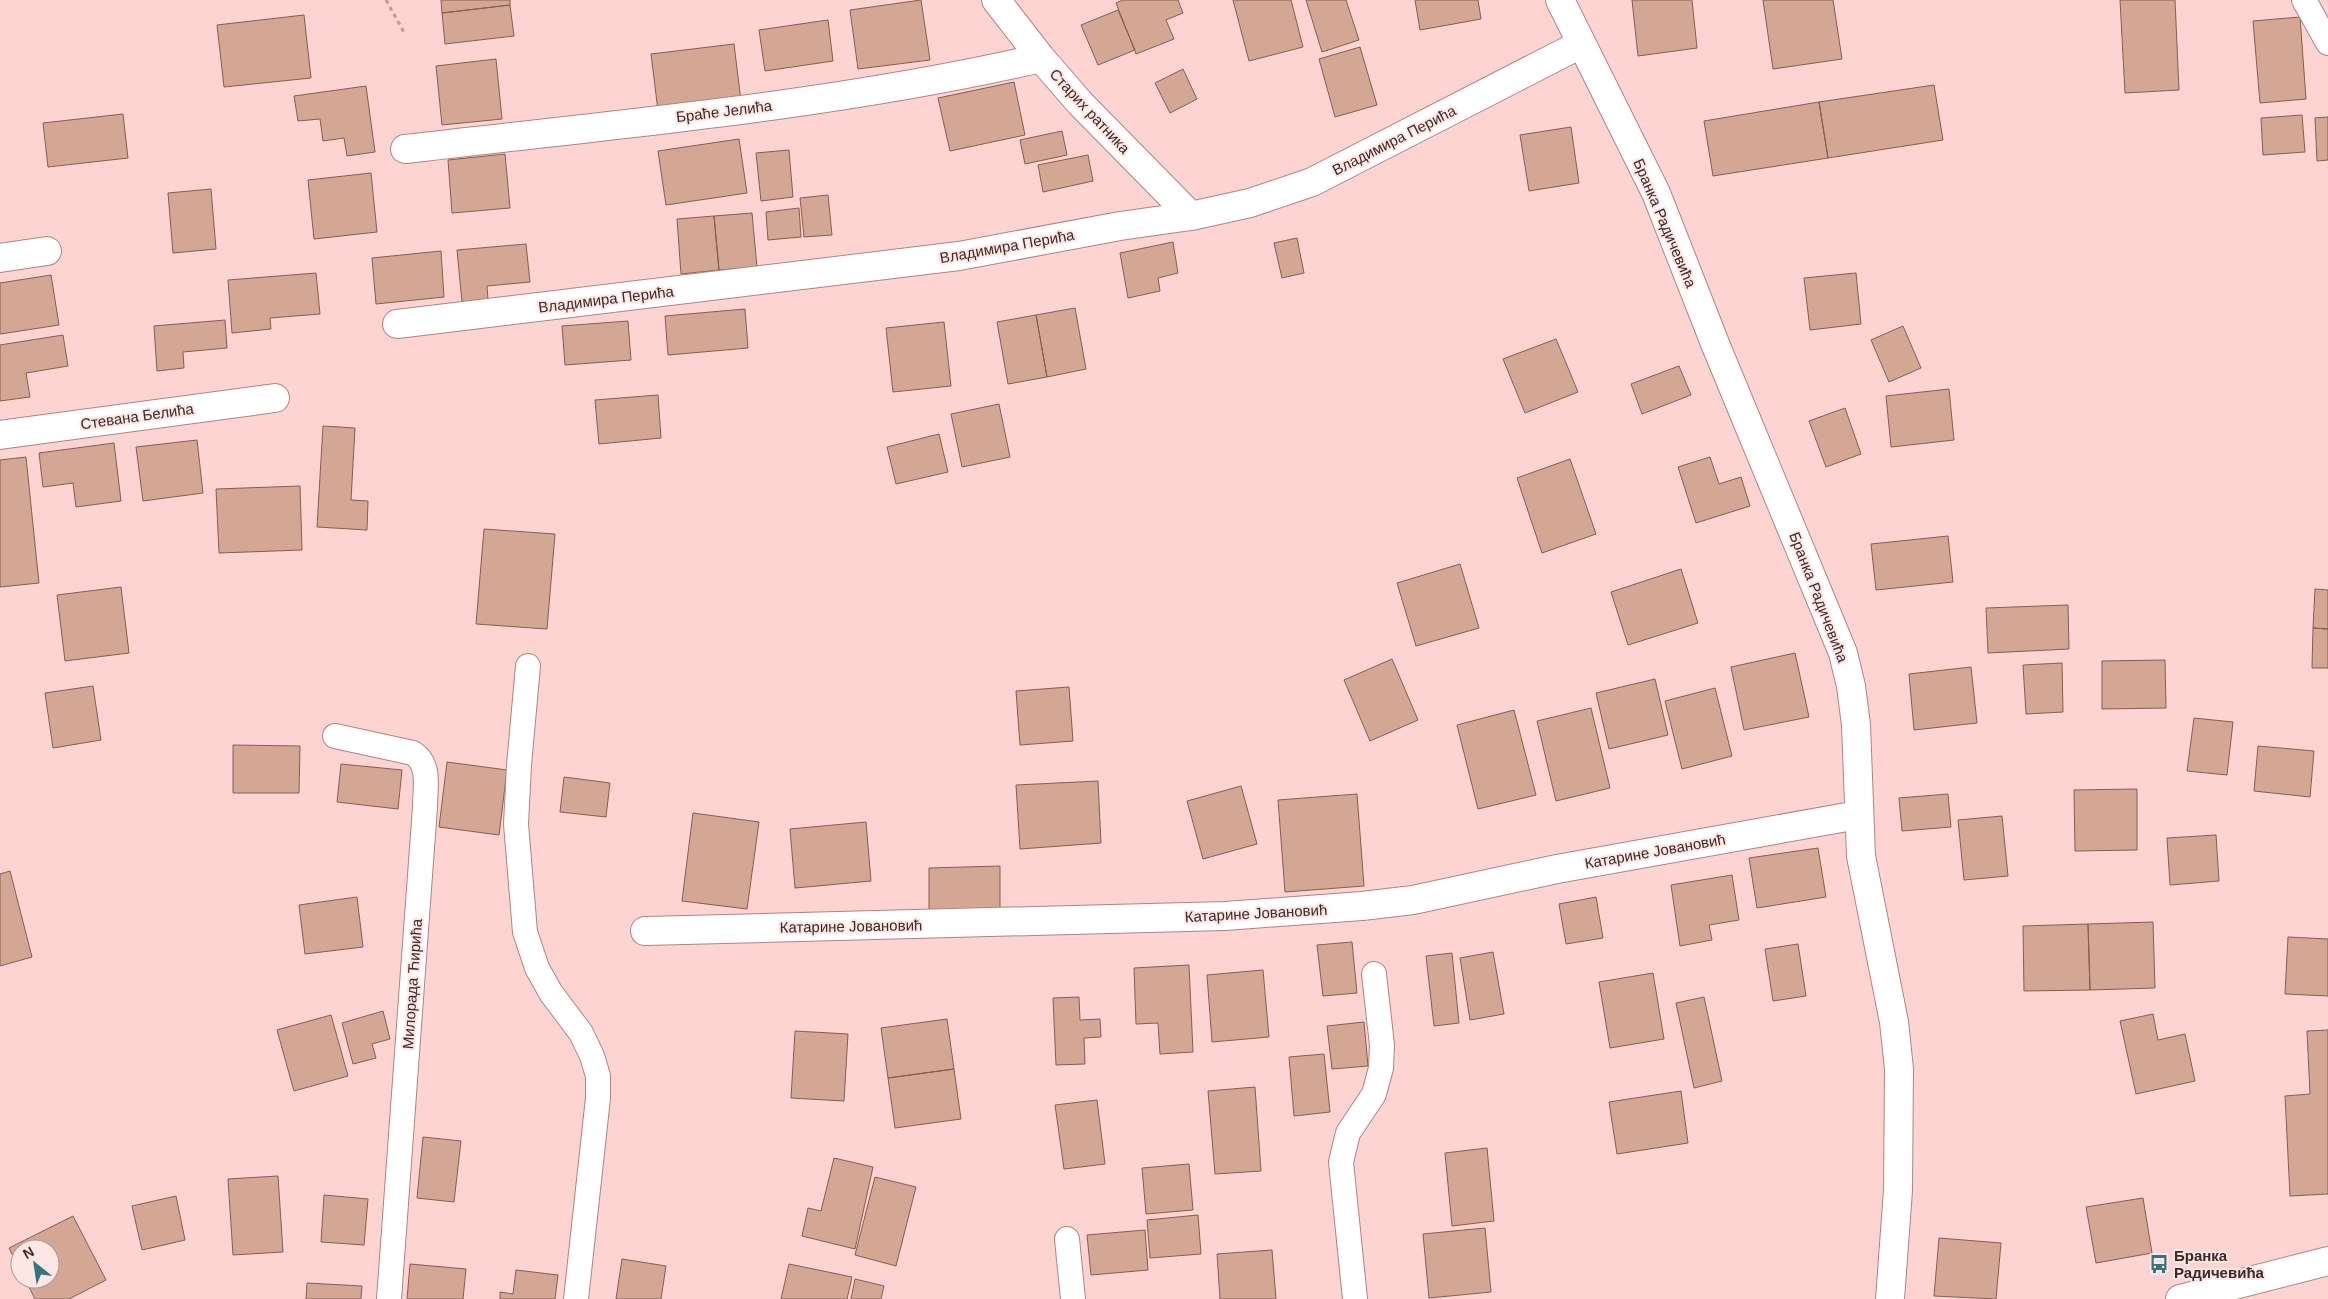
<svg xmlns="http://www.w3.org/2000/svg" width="2328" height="1299" font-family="Helvetica,sans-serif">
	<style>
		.building { fill: #d3a794; stroke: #865e4e }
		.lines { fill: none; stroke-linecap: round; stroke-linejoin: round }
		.service-casing { stroke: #b28380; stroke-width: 26 }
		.minor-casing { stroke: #b28380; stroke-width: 30 }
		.tertiary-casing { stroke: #b28380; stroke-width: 30 }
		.path { stroke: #bd9b99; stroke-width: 3; stroke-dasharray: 4 4; stroke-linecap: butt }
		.service { stroke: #fff; stroke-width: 24 }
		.minor { stroke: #fff; stroke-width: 28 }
		.tertiary { stroke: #fff; stroke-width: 28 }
		.labels { text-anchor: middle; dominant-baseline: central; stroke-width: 4; stroke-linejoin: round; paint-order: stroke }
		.street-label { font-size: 15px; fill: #3d2928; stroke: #fce7e5 }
		.poi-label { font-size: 15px; font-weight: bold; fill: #3d2928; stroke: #fce7e5; text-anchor: start }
	</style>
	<rect width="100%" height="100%" fill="#fdd4d1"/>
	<path class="building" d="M 441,0 L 510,0 L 510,5 L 442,13 Z
		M 921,0 L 930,60 L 858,69 L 850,10 Z
		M 1123,0 L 1178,0 L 1183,13 L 1166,20 L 1174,39 L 1136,54 L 1116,3 Z
		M 1233,0 L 1291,0 L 1303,47 L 1249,61 Z
		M 1306,0 L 1346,0 L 1359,40 L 1322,52 Z
		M 1415,0 L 1478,0 L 1481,19 L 1420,30 Z
		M 1632,0 L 1692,0 L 1697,48 L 1638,56 Z
		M 1763,0 L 1833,0 L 1842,59 L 1773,69 Z
		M 2120,0 L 2175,0 L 2179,90 L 2125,93 Z
		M 510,5 L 514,36 L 445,44 L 442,13 Z
		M 1118,10 L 1135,50 L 1098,65 L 1081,25 Z
		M 304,15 L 311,78 L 224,87 L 217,25 Z
		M 2300,17 L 2306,99 L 2260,103 L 2253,21 Z
		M 828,20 L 833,61 L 765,71 L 759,30 Z
		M 734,44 L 741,101 L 658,111 L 651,54 Z
		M 1360,47 L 1377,105 L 1335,117 L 1319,59 Z
		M 496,59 L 502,119 L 442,125 L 436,66 Z
		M 1183,69 L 1197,99 L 1170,113 L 1155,83 Z
		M 1014,82 L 1025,135 L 950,151 L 938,98 Z
		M 1934,85 L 1943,140 L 1828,158 L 1819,102 Z
		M 366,86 L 375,152 L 347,156 L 344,138 L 323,141 L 320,119 L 298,121 L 294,96 Z
		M 1819,102 L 1828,158 L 1713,176 L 1704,121 Z
		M 123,114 L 128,158 L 48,167 L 43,123 Z
		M 2302,115 L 2305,152 L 2263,155 L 2261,118 Z
		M 2328,117 L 2328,160 L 2317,161 L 2315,118 Z
		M 1571,127 L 1579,183 L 1529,191 L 1520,135 Z
		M 1062,131 L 1067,155 L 1025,164 L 1020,140 Z
		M 739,139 L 747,193 L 666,205 L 658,151 Z
		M 789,150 L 793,197 L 761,201 L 756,153 Z
		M 505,154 L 510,208 L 452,213 L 448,160 Z
		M 1088,155 L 1093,181 L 1043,192 L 1038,165 Z
		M 371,173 L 377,232 L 314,239 L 308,180 Z
		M 211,189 L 216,249 L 173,253 L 168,193 Z
		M 828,195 L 832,235 L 804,237 L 800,198 Z
		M 799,208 L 801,237 L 768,240 L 766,212 Z
		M 752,213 L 757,267 L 719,270 L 714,216 Z
		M 714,216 L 719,270 L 681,274 L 677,219 Z
		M 1297,238 L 1304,273 L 1282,278 L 1274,243 Z
		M 1173,242 L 1178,273 L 1158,278 L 1160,291 L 1128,298 L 1120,253 Z
		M 526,244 L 530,282 L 487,286 L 488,299 L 462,302 L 457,250 Z
		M 441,251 L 444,297 L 376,304 L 372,258 Z
		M 316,273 L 320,314 L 270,318 L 271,329 L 232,333 L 228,280 Z
		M 1856,273 L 1861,324 L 1810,330 L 1804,278 Z
		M 51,275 L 59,325 L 0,334 L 0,283 Z
		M 1075,308 L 1086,369 L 1047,377 L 1036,315 Z
		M 745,309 L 748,348 L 668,355 L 665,316 Z
		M 1036,315 L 1047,377 L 1008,384 L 997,322 Z
		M 225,320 L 227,348 L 183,352 L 184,368 L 157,371 L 154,326 Z
		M 628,321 L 631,360 L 565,365 L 562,326 Z
		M 944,322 L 951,386 L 893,392 L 886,328 Z
		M 1903,326 L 1921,368 L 1889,382 L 1871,340 Z
		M 63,335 L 68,366 L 26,373 L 30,397 L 0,401 L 0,345 Z
		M 1556,339 L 1578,392 L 1525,413 L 1503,359 Z
		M 1679,366 L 1691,395 L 1642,414 L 1631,384 Z
		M 1949,389 L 1954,440 L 1891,447 L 1886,396 Z
		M 658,395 L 661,438 L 599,444 L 595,400 Z
		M 999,404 L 1010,457 L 962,467 L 951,414 Z
		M 1845,408 L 1861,454 L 1826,467 L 1809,421 Z
		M 323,426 L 355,428 L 351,500 L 368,501 L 367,530 L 317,527 Z
		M 939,434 L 948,472 L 896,484 L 887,447 Z
		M 197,440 L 203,493 L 143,501 L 136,447 Z
		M 114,443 L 121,501 L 76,507 L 73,483 L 43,487 L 39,453 Z
		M 26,457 L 39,583 L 0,587 L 0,460 Z
		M 1710,457 L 1719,484 L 1741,477 L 1750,506 L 1696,523 L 1678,467 Z
		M 1570,459 L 1596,534 L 1542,553 L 1517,478 Z
		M 300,486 L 302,550 L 219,553 L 216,489 Z
		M 484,529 L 555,534 L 547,629 L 476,624 Z
		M 1948,536 L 1953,582 L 1876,590 L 1871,544 Z
		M 1460,564 L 1479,628 L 1416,646 L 1397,583 Z
		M 1681,569 L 1698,623 L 1628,645 L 1611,592 Z
		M 121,587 L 129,653 L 65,661 L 57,595 Z
		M 2315,589 L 2328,590 L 2328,629 L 2313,628 Z
		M 2068,605 L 2069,649 L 1988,653 L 1986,608 Z
		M 2313,628 L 2328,629 L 2328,668 L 2312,668 Z
		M 1795,653 L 1809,717 L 1744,730 L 1731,667 Z
		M 1392,659 L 1418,720 L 1370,741 L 1344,680 Z
		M 2165,660 L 2166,708 L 2102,709 L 2102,661 Z
		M 2062,663 L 2063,712 L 2026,714 L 2023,665 Z
		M 1971,667 L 1977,723 L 1914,730 L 1909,674 Z
		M 1655,679 L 1668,735 L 1609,749 L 1596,693 Z
		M 93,686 L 101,740 L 53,748 L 45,693 Z
		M 1069,687 L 1073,741 L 1020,745 L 1016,691 Z
		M 1715,688 L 1732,756 L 1682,769 L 1665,701 Z
		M 1591,708 L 1610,788 L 1556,801 L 1537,721 Z
		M 1514,710 L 1536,795 L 1478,809 L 1457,725 Z
		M 2194,718 L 2233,722 L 2227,775 L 2187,771 Z
		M 233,745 L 300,746 L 299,793 L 233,793 Z
		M 2258,746 L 2314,751 L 2310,797 L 2254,791 Z
		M 447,762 L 507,770 L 499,835 L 439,827 Z
		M 341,764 L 402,770 L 398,809 L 337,802 Z
		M 564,777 L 610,783 L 606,817 L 560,812 Z
		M 1098,781 L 1101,843 L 1020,849 L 1016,785 Z
		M 1241,786 L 1257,844 L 1203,859 L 1187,801 Z
		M 2137,789 L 2137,850 L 2075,851 L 2074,790 Z
		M 1357,794 L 1364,886 L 1285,892 L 1278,800 Z
		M 1948,794 L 1951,827 L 1902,831 L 1899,798 Z
		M 693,813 L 759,822 L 747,909 L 682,901 Z
		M 2002,816 L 2008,876 L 1964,880 L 1958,820 Z
		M 866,822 L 871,881 L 795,888 L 790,829 Z
		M 2216,835 L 2219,881 L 2170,885 L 2167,838 Z
		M 1818,848 L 1826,897 L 1757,908 L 1749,858 Z
		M 1000,866 L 1000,910 L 929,912 L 929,868 Z
		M 10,871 L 32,957 L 0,966 L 0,874 Z
		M 1732,875 L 1739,920 L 1709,925 L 1712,940 L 1680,946 L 1671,885 Z
		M 357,897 L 363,947 L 305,954 L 299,905 Z
		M 1596,897 L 1603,938 L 1566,944 L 1559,904 Z
		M 2153,922 L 2155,988 L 2090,990 L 2088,924 Z
		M 2088,924 L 2090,990 L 2024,991 L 2023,926 Z
		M 2288,937 L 2328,939 L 2328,996 L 2285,994 Z
		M 1352,942 L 1357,993 L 1323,996 L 1317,945 Z
		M 1798,944 L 1806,996 L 1773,1001 L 1765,949 Z
		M 1493,952 L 1504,1014 L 1470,1020 L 1460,958 Z
		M 1452,953 L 1459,1023 L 1434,1026 L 1426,956 Z
		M 1189,965 L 1193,1052 L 1160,1054 L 1158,1023 L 1136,1024 L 1134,968 Z
		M 1263,970 L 1269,1037 L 1212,1042 L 1207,975 Z
		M 1653,973 L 1664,1039 L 1610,1048 L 1599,982 Z
		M 1079,997 L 1080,1020 L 1100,1019 L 1101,1037 L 1084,1038 L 1085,1064 L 1056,1065 L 1053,998 Z
		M 1704,997 L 1722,1081 L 1694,1088 L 1676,1003 Z
		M 383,1011 L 390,1039 L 372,1044 L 376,1058 L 353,1064 L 342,1023 Z
		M 2153,1014 L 2158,1040 L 2185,1034 L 2195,1081 L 2136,1094 L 2120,1021 Z
		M 331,1015 L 348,1076 L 294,1091 L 277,1030 Z
		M 947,1019 L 954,1069 L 888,1078 L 881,1028 Z
		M 1364,1022 L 1368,1066 L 1332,1069 L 1327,1026 Z
		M 2328,1030 L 2328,1194 L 2290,1196 L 2285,1096 L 2310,1094 L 2307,1031 Z
		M 795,1031 L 848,1034 L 844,1101 L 791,1098 Z
		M 1324,1054 L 1330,1112 L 1294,1116 L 1289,1057 Z
		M 954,1069 L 961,1119 L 895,1128 L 888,1078 Z
		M 1255,1087 L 1261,1171 L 1215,1174 L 1208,1091 Z
		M 1681,1091 L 1688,1143 L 1617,1154 L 1609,1102 Z
		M 1097,1100 L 1105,1164 L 1064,1169 L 1055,1105 Z
		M 423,1137 L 461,1141 L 454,1202 L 417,1198 Z
		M 1487,1148 L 1494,1221 L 1452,1226 L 1445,1153 Z
		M 834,1158 L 873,1167 L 855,1249 L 802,1236 L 808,1208 L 821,1211 Z
		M 1189,1164 L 1193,1210 L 1146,1214 L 1142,1168 Z
		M 278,1176 L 283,1252 L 233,1255 L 228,1179 Z
		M 875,1177 L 916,1187 L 896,1266 L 855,1255 Z
		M 324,1195 L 368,1199 L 364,1245 L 321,1242 Z
		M 176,1196 L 185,1240 L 142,1250 L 132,1206 Z
		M 2143,1198 L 2152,1253 L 2096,1263 L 2086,1207 Z
		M 1198,1215 L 1201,1254 L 1150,1258 L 1147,1220 Z
		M 73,1216 L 106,1280 L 69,1299 L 35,1299 L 25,1279 L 50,1279 L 50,1249 L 20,1249 L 20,1270 L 9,1248 Z
		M 1485,1228 L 1491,1292 L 1429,1298 L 1423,1234 Z
		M 1145,1230 L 1148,1270 L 1091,1275 L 1087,1235 Z
		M 1939,1238 L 2001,1243 L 1996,1299 L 1934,1296 Z
		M 1272,1250 L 1276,1299 L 1220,1299 L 1217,1254 Z
		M 622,1259 L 666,1266 L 661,1299 L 616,1299 Z
		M 410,1264 L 466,1269 L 463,1299 L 407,1299 Z
		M 789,1264 L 852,1277 L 847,1299 L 781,1299 Z
		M 516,1270 L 558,1275 L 555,1299 L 500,1299 L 500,1292 L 513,1294 Z
		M 855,1279 L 884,1286 L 881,1299 L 851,1299 Z
		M 307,1283 L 362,1286 L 361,1299 L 306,1299 Z"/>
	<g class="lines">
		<g class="service-casing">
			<path id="service" d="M 2304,0 L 2328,43
				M 528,666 L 519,765 L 516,824 L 525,932 L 537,968 L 551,993 L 581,1033 L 592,1056 L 598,1076 L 598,1098 L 576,1299
				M 335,736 L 413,753 C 431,765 425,787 425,807 L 389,1299
				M 1067,1239 L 1073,1299
				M 1355,1299 L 1341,1162 L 1348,1133 L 1374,1094 L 1381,1068 L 1382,1045 L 1374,974"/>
		</g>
		<g class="minor-casing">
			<path id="minor" d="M 996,0 L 1041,58 L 1080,103 L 1191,216
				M 1560,0 L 1656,193 L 1716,346 L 1843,653 L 1851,686 L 1856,725 L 1861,856 L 1894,1022 L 1899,1069 L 1898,1190 L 1890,1299
				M 405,149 C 617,124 832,106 1041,58
				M 0,258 L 47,251
				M 397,324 L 959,256 L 1120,226 L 1191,216 L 1250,203 L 1312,182 L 1581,44
				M 0,435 L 275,398
				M 645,931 L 1225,916 L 1362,906 L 1413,900 L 1557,869 L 1858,815"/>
		</g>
		<g class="tertiary-casing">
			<path id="tertiary" d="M 2180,1299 L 2328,1261"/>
		</g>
		<path class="path" d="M 386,0 L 405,34"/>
		<use href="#service" class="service"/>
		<use href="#minor" class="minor"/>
		<use href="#tertiary" class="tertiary"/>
	</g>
	<defs>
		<g id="bus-bare" transform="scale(1.5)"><path d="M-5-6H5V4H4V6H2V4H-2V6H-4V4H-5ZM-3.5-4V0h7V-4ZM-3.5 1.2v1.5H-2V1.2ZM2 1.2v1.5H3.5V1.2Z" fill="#2f787f" stroke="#fce7e5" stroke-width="2.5" paint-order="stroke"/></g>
	</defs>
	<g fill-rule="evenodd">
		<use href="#bus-bare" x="2159" y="1264"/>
	</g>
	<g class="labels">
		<g class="street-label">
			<text transform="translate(724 111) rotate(-7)">Браће Јелића</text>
			<text transform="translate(1090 111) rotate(47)">Старих ратника</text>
			<text transform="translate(1394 140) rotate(-27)">Владимира Перића</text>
			<text transform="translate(1665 223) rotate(67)">Бранка Радичевића</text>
			<text transform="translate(1007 246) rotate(-10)">Владимира Перића</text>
			<text transform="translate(606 299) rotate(-7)">Владимира Перића</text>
			<text transform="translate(137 416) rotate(-8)">Стевана Белића</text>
			<text transform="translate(1819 597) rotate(69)">Бранка Радичевића</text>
			<text transform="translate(1655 851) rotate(-10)">Катарине Јовановић</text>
			<text transform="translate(1256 913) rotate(-3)">Катарине Јовановић</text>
			<text transform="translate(851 926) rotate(-1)">Катарине Јовановић</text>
			<text transform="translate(412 984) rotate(-86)">Милорада Ћирића</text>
		</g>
		<g class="poi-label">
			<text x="2174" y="1255">Бранка<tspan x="2174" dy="17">Радичевића</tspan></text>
		</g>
	</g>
	<g transform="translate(35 1264) rotate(330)"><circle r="24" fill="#fce7e5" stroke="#b09b99"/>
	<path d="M0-4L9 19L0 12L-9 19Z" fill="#2f787f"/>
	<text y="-8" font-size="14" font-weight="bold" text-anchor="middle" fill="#3d2928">N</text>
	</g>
</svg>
